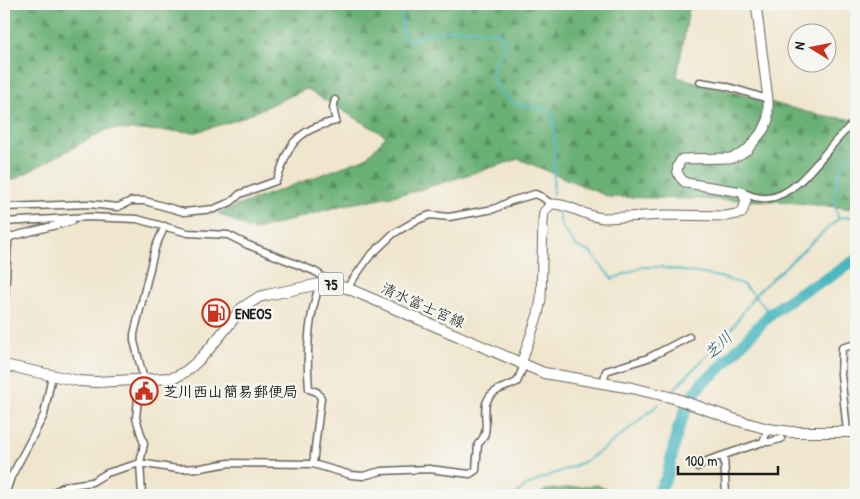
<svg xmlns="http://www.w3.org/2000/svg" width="860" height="499" font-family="'Patrick Hand','Klee One',sans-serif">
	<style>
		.forest { fill: url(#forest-firs); stroke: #426648 }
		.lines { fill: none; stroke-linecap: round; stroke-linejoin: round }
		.stream { stroke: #48b7bf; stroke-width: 2 }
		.river { stroke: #48b7bf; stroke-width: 12 }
		.street-casing { stroke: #66635a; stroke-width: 9 }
		.secondary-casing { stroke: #66635a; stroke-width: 11 }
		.primary-casing { stroke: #66635a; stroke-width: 12 }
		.street { stroke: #fff; stroke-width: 6 }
		.secondary { stroke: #fff; stroke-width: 9 }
		.primary { stroke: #fff; stroke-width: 10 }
		.labels { text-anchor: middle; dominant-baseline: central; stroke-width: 5; stroke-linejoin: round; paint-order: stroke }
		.shield { fill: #f6f6f2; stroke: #5d5d5c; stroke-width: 1 }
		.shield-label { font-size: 14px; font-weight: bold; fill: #1c1c1c }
		.street-label { font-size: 15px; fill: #1c1c1c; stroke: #f6f6f2 }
		.poi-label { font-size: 15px; font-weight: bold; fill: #1c1c1c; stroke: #f6f6f2; text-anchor: start }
		.water-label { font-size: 16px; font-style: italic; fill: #2e5a5d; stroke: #f6f6f2 }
	</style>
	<defs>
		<pattern id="forest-firs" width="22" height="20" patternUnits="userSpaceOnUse" patternTransform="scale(1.25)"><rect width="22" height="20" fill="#69b074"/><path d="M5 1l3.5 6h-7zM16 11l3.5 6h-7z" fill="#568e5e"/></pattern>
	</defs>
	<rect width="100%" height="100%" fill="#f6f6f2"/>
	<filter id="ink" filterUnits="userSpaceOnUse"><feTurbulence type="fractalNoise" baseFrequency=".02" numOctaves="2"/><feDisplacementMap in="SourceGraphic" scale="10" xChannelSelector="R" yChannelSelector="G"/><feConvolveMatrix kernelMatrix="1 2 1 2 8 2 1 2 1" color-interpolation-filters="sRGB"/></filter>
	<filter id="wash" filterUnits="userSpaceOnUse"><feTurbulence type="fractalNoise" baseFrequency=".0096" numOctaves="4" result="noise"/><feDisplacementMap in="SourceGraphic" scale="20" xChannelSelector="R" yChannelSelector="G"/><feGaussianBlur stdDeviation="1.12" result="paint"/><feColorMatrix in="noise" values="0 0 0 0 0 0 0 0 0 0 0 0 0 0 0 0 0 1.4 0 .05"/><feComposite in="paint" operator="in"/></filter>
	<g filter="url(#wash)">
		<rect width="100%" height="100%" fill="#f0e6ce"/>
		<path class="forest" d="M 4,4 L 690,4 L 677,77 L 814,114 L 856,120 L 856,209 L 775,201 L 609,197 L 519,159 L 412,192 L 340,206 L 253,231 L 218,213 L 366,158 L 386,136 L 306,89 L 237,120 L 196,132 L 108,129 L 13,180 L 4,181 Z
			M 597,485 L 620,495 L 539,495 L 545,490 Z"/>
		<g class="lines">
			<path class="stream" d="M 400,4 L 404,39 L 409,41 L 426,34 L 455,29 L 495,31 C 517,42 492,62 492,75 C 492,85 504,97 512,102 C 521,108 533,106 542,109 C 546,110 550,112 553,114 L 555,133 L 553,194
				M 558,211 L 562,227 L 576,246 L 591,253 L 612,279 L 642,267 L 659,267 L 720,277 L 742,284 L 755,295 L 770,314
				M 838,217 C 831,196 837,164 856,152
				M 673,390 L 728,334 L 755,295 L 763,287 L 839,218 L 856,216
				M 515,495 C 534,477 562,473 585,461 C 610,447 636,422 659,404"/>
			<path class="river" d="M 657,495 L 667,476 L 678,429 L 691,397 L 703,382 L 715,373 L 770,314 L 801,292 L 825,280 L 856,260"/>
		</g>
	</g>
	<g filter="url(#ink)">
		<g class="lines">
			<g class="street-casing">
				<path id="street" d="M 700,82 L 725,86 L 768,99
					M 742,192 C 750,196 758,199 768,198 C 802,195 829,141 856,121
					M 4,207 L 89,204 L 118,207 L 131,201 L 145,201 L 184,212 L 214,209 L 231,202 L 240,194 L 276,181 C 281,172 283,161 288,152 C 296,134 317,125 336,121 L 333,108 L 335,100
					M 4,222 L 88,217 L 137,219 L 188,233 L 228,235 L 248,245 L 314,271 L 335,284
					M 347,288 L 369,257 L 393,234 L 415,221 L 430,215 L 449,217 L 494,209 L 511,201 L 535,194 L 542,197 L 551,204
					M 4,313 L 8,241 L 10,237 L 72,221
					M 140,380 L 136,418 L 144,444 L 140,463 L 142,495
					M 144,380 L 134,341 L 134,334 L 155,248 L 165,226
					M 603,383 L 606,371 L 648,358 L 689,337
					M 847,431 L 841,374 L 842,348 L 856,344
					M 763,442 L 769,442 L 781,439
					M 724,456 L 726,495
					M 313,464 L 321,398 L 317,392 L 309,389 C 306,353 308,317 320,284
					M 697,467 L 709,460 L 763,442 L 768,429
					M 5,495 L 11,477 L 44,415 L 52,375
					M 49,495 L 65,486 L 92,482 L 107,473 L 140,463 L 177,469 L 201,468 L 229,463 L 313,464 L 351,475 L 363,476 L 381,471 L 429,469 L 470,474 L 476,470 L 478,444 C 497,427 472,404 498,390 C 504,387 511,385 517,382 L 524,365"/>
			</g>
			<g class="secondary-casing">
				<path id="secondary" d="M 521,364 L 538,314 L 541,299 L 543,221 L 544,212 L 551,204 C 569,203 585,217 604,218 L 666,215 L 726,216 L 742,213 L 746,201 L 742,192 L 686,183 C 677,176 674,169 682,159 L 730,158 L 739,155 L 748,149 L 764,129 L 768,120 L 768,99 L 756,4"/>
			</g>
			<g class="primary-casing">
				<path id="primary" d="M 4,365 L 79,381 L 96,382 L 172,378 C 196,372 226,327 242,308 L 259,297 L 267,295 L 320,284 L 347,288 L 544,373 L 632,388 L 674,398 L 736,420 L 768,429 L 791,432 L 856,432"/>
			</g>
			<use href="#street" class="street"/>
			<use href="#secondary" class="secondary"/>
			<use href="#primary" class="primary"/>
		</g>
	</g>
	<defs>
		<g id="fuel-ring" transform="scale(1.4375)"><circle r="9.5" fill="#f6f6f2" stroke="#c8321e" stroke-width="1.5"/><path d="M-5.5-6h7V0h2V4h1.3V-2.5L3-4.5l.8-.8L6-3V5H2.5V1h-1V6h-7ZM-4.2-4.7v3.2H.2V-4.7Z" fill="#c8321e"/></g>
		<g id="civic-ring" transform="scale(1.4375)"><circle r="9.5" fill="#f6f6f2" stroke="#c8321e" stroke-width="1.5"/><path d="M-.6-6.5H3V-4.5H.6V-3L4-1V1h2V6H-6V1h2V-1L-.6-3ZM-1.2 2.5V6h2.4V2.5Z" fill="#c8321e"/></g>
	</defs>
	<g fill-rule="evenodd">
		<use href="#fuel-ring" x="216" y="313"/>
		<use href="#civic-ring" x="144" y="391"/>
	</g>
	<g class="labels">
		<rect class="shield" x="318.5" y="272.5" width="25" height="23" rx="4"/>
		<g class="shield-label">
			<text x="331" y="284">75</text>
		</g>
		<g class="street-label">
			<text transform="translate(423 305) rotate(24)">清水富士宮線</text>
		</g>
		<g class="poi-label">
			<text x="235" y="313">ENEOS</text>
			<text x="163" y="391">芝川西山簡易郵便局</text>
		</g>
		<g class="water-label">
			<text transform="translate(718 345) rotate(-45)">芝川</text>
		</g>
	</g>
	<rect width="860" height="499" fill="none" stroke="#f6f6f2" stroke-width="20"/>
	<g transform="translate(812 48) rotate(280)"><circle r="24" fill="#f6f6f2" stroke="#9f9f9c"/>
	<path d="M0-4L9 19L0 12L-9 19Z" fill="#c8321e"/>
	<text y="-8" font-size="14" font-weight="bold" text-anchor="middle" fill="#1c1c1c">N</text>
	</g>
	<path d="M678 466v8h100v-8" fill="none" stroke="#1c1c1c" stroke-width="2.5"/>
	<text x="685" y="466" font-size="15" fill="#1c1c1c" stroke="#f6f6f2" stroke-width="4" paint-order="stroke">100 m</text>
</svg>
